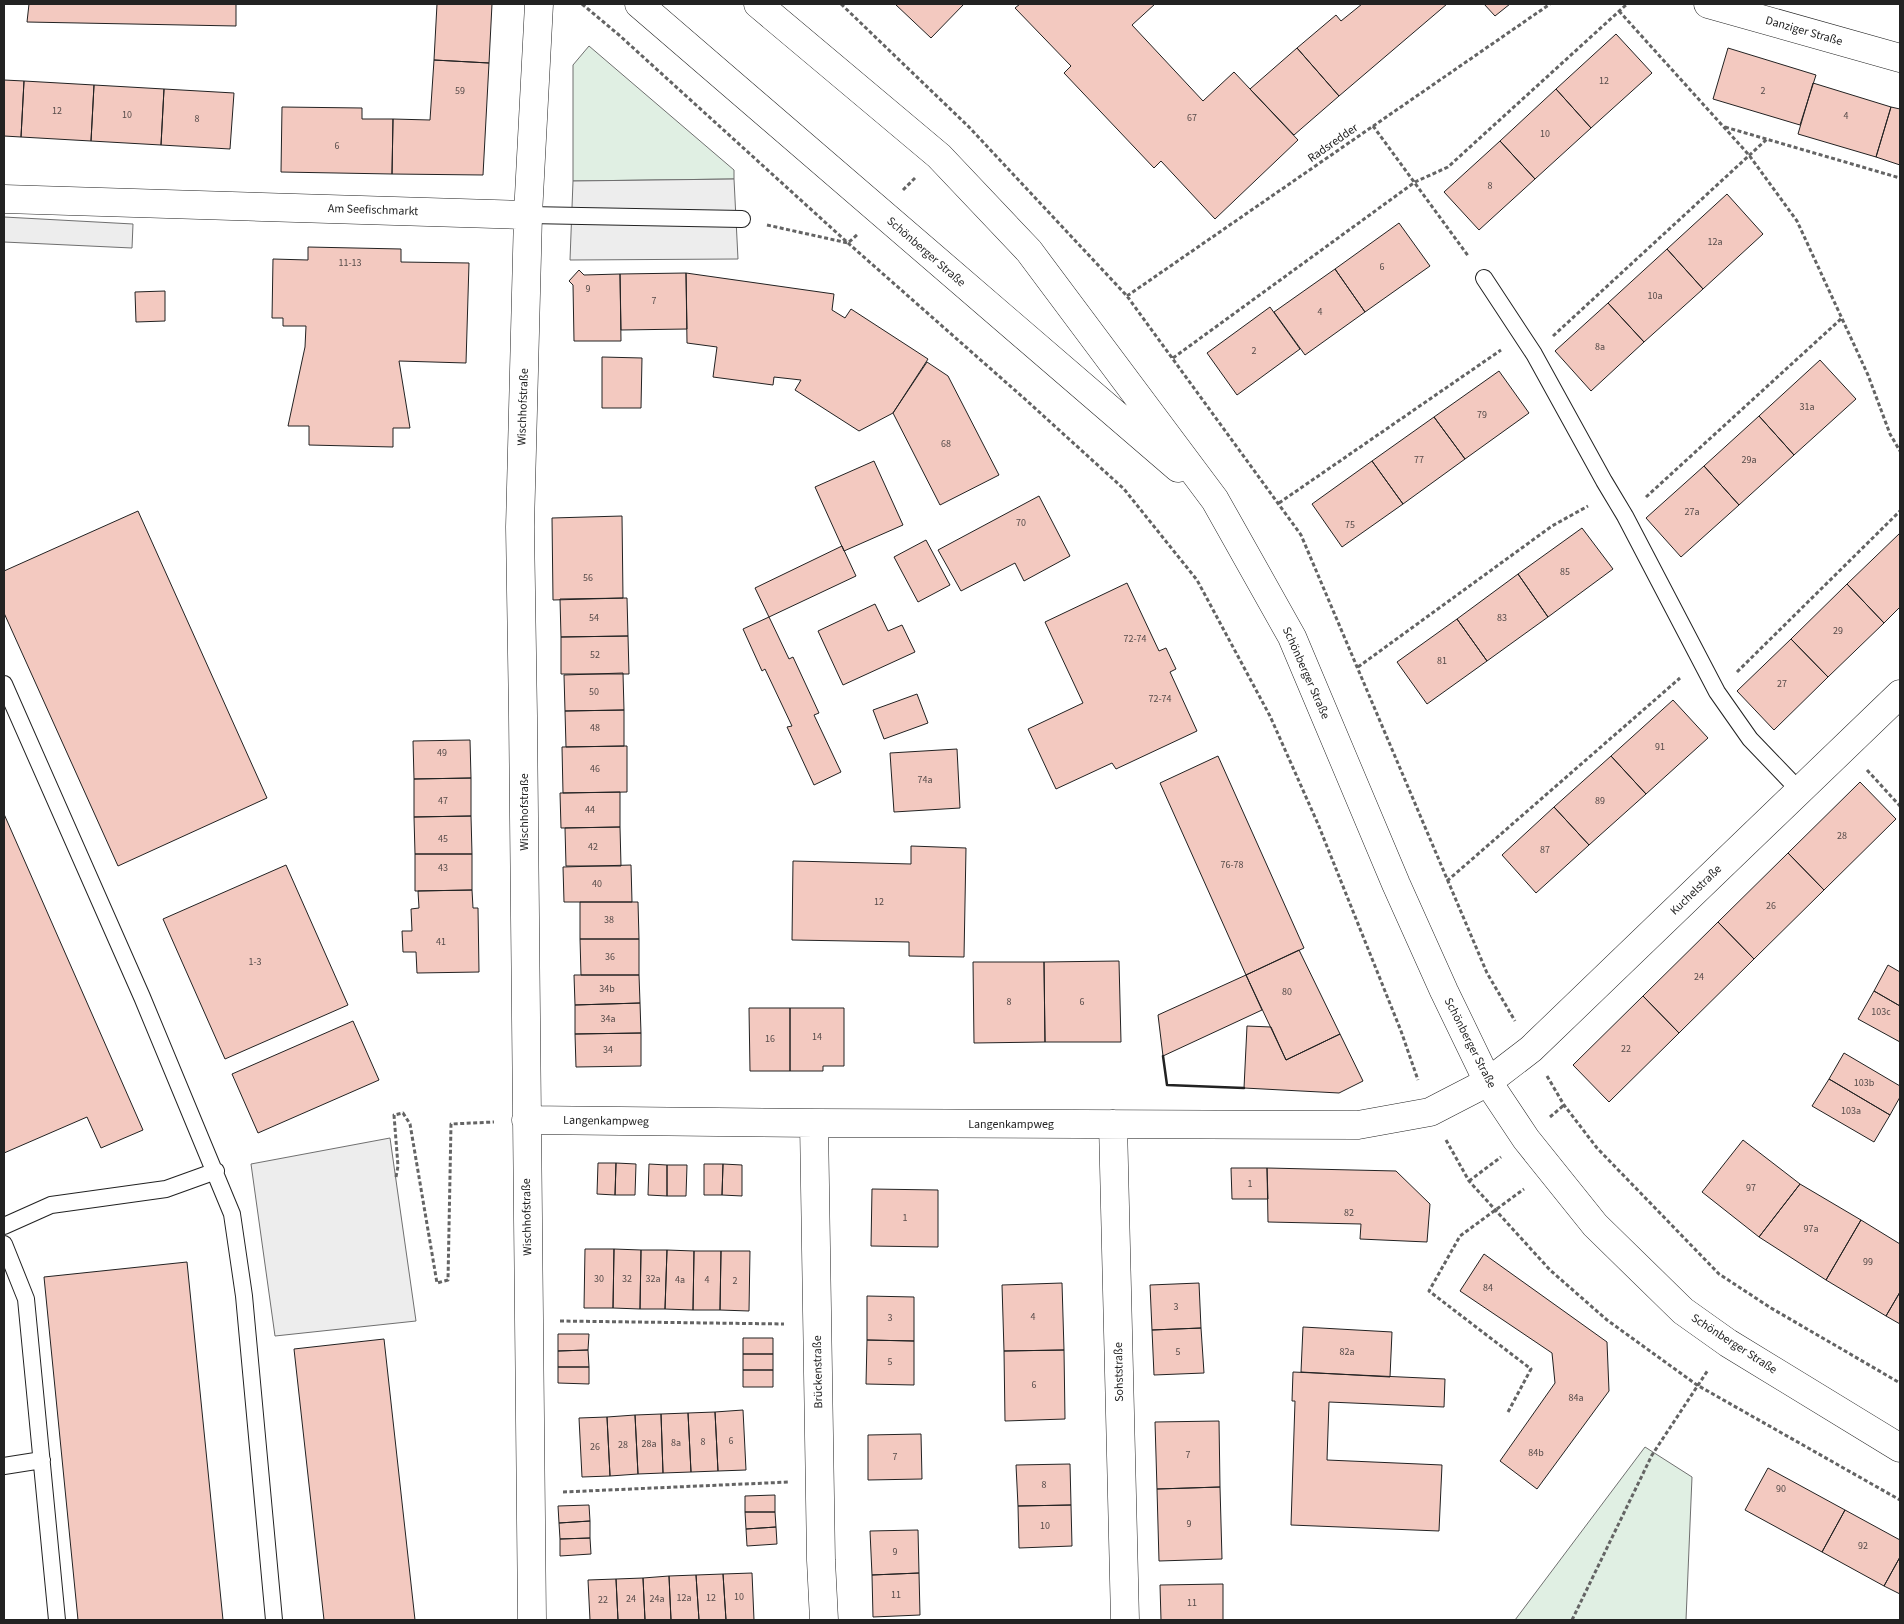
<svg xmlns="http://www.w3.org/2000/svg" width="1904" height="1624" font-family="'Source Sans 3',sans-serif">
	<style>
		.green { fill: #e0efe3; stroke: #6f6f6f }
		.parking { fill: #ededed; stroke: #6f6f6f }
		.building { fill: #f3c9c0; stroke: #222 }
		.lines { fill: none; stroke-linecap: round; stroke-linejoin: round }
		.service-casing { stroke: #222; stroke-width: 18 }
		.minor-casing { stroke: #222; stroke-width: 29 }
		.secondary-casing { stroke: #222; stroke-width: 29 }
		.path { stroke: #646464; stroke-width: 3; stroke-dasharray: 4 2.5; stroke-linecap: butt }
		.service { stroke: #fff; stroke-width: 16 }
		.minor { stroke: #fff; stroke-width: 28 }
		.secondary { stroke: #fff; stroke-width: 28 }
		.wall { stroke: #222; stroke-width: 2.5 }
		.labels { text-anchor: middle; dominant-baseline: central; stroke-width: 4; stroke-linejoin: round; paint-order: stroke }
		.number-label { font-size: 10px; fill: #564c4a }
		.street-label { font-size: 12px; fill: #222; stroke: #fff }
	</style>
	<rect width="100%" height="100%" fill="#fff"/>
	<path class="green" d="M 589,46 L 734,170 L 734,179 L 573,181 L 573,65 Z
		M 1645,1447 L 1692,1477 L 1686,1620 L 1515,1620 Z"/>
	<path class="parking" d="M 734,179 L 738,259 L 570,260 L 573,181 Z
		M 4,217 L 133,224 L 132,248 L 4,242 Z
		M 390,1138 L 416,1321 L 275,1336 L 251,1164 Z"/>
	<path class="building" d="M 29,4 L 236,4 L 236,26 L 27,22 Z
		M 437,4 L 492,4 L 489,63 L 434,60 Z
		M 895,4 L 964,4 L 931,38 Z
		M 1020,4 L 1155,4 L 1132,25 L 1203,101 L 1234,72 L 1298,140 L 1215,219 L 1161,161 L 1154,168 L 1064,73 L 1071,66 L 1015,8 Z
		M 1362,4 L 1447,4 L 1339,96 L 1297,48 L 1336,15 L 1341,21 Z
		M 1484,4 L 1510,4 L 1495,16 Z
		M 1616,34 L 1652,73 L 1591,128 L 1556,89 Z
		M 1297,48 L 1339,96 L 1294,135 L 1250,89 Z
		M 1728,48 L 1816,75 L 1800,125 L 1713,99 Z
		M 434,60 L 489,63 L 483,175 L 392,174 L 393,119 L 430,120 Z
		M 4,80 L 24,81 L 21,137 L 4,136 Z
		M 24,81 L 94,85 L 91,141 L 21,137 Z
		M 1813,83 L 1891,107 L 1876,157 L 1798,134 Z
		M 94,85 L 164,89 L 161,145 L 91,141 Z
		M 164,89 L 234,93 L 230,149 L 161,145 Z
		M 1556,89 L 1591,128 L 1535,179 L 1500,141 Z
		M 282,107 L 362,108 L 362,119 L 393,119 L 392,174 L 281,172 Z
		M 1891,107 L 1900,109 L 1900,165 L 1876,157 Z
		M 1500,141 L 1535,179 L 1479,230 L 1444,192 Z
		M 1727,194 L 1763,234 L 1703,289 L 1667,249 Z
		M 1399,223 L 1430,266 L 1365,312 L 1335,269 Z
		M 308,247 L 401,249 L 401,262 L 469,263 L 466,363 L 399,361 L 410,428 L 393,428 L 393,447 L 309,445 L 309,426 L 288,426 L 305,347 L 306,326 L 283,326 L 283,318 L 272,318 L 273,259 L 308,260 Z
		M 1667,249 L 1703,289 L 1644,342 L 1608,303 Z
		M 1335,269 L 1365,312 L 1305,355 L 1274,312 Z
		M 579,270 L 584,275 L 620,274 L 621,341 L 574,341 L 573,285 L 569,281 Z
		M 686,273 L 834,294 L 832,310 L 845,318 L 851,309 L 928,359 L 893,413 L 859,431 L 795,390 L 801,380 L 774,377 L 773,385 L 713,377 L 717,347 L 687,343 Z
		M 686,273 L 687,329 L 621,330 L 620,274 Z
		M 165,291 L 165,321 L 136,322 L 135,292 Z
		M 1608,303 L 1644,342 L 1591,391 L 1555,351 Z
		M 1270,307 L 1300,349 L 1237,395 L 1207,353 Z
		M 602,357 L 642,358 L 641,408 L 602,408 Z
		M 1820,360 L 1856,399 L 1794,455 L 1759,416 Z
		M 927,362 L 948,376 L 999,475 L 940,505 L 893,413 Z
		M 1499,371 L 1529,413 L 1465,459 L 1434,417 Z
		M 1759,416 L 1794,455 L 1739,505 L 1704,466 Z
		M 1434,417 L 1465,459 L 1403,504 L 1372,461 Z
		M 874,461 L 903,525 L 844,551 L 815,487 Z
		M 1372,461 L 1403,504 L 1342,547 L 1312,504 Z
		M 1704,466 L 1739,505 L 1681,557 L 1646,518 Z
		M 1039,496 L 1070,556 L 1024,581 L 1015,563 L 961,591 L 938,550 Z
		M 138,511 L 267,798 L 118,866 L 4,613 L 4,571 Z
		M 622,516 L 623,598 L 553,600 L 552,518 Z
		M 1582,528 L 1613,569 L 1548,617 L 1518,574 Z
		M 1900,533 L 1900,607 L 1884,623 L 1847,584 Z
		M 926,540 L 950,585 L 918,602 L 894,557 Z
		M 842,546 L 856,576 L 769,617 L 755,588 Z
		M 1518,574 L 1548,617 L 1487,661 L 1457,619 Z
		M 1127,583 L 1159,651 L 1166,648 L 1176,669 L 1170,672 L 1197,731 L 1116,769 L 1112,763 L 1056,789 L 1028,729 L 1083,703 L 1045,622 Z
		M 1847,584 L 1884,623 L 1828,677 L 1791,639 Z
		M 627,598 L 628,636 L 561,637 L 560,599 Z
		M 875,604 L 888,631 L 902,625 L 915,652 L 843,685 L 818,631 Z
		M 769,617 L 789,659 L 793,657 L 819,713 L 814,715 L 841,772 L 814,785 L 787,727 L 792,726 L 765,669 L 762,671 L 743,629 Z
		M 1457,619 L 1487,661 L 1427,704 L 1397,662 Z
		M 628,636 L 629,674 L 561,674 L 561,637 Z
		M 1791,639 L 1828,677 L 1774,730 L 1737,691 Z
		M 623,673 L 624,710 L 565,711 L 564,675 Z
		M 917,694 L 928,723 L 884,739 L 873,710 Z
		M 1673,700 L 1708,738 L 1646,794 L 1611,756 Z
		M 624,710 L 624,746 L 566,747 L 565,711 Z
		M 470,740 L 471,778 L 414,779 L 413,741 Z
		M 627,746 L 627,792 L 563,793 L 562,747 Z
		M 957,749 L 960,808 L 894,812 L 890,753 Z
		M 1218,756 L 1304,948 L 1246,975 L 1160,783 Z
		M 1611,756 L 1646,794 L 1589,845 L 1554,807 Z
		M 471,778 L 471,816 L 414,817 L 414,779 Z
		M 1860,782 L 1896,819 L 1824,890 L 1788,853 Z
		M 620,792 L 620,827 L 561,828 L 560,793 Z
		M 1554,807 L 1589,845 L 1536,893 L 1502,855 Z
		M 4,814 L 143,1130 L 101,1148 L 87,1117 L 4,1153 Z
		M 471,816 L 472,854 L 415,854 L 414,817 Z
		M 620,827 L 621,866 L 566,866 L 565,828 Z
		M 911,846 L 966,848 L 964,957 L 909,956 L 909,942 L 792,940 L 793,861 L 911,864 Z
		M 1788,853 L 1824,890 L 1754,959 L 1718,922 Z
		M 415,854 L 472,854 L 472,890 L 415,891 Z
		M 286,865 L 348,1005 L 225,1059 L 163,919 Z
		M 631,865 L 632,902 L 564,902 L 563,867 Z
		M 472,890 L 473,908 L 478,908 L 479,972 L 417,973 L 416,952 L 403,952 L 402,931 L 412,931 L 411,909 L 419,908 L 418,891 Z
		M 580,902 L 638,902 L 639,939 L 580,939 Z
		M 1718,922 L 1754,959 L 1679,1033 L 1643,996 Z
		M 580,939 L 639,939 L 639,975 L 581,975 Z
		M 1299,950 L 1340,1034 L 1286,1060 L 1246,975 Z
		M 1119,961 L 1121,1042 L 1045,1042 L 1044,962 Z
		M 973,962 L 1044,962 L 1045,1042 L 974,1043 Z
		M 1888,965 L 1900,972 L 1900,1006 L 1874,991 Z
		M 574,975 L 639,975 L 640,1003 L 575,1005 Z
		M 1246,975 L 1262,1010 L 1163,1056 L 1158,1015 Z
		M 1874,991 L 1900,1006 L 1900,1042 L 1858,1019 Z
		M 1643,996 L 1679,1033 L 1609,1102 L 1573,1065 Z
		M 640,1003 L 641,1033 L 575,1034 L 575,1005 Z
		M 749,1008 L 790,1008 L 790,1071 L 750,1071 Z
		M 790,1008 L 844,1008 L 844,1066 L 823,1066 L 823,1071 L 790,1071 Z
		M 353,1021 L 379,1080 L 258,1133 L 232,1074 Z
		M 1247,1026 L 1271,1027 L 1286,1060 L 1340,1034 L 1363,1081 L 1339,1093 L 1244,1088 Z
		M 641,1033 L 641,1066 L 576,1067 L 575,1034 Z
		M 1844,1053 L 1900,1086 L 1900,1097 L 1890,1115 L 1829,1079 Z
		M 1829,1079 L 1890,1115 L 1874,1142 L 1812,1106 Z
		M 1743,1140 L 1800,1184 L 1759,1237 L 1702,1192 Z
		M 598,1163 L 616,1163 L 615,1195 L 597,1194 Z
		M 616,1163 L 636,1164 L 635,1195 L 615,1195 Z
		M 649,1164 L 667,1165 L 667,1196 L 648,1195 Z
		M 704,1164 L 723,1164 L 722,1195 L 704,1195 Z
		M 723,1164 L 742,1165 L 742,1196 L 722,1195 Z
		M 667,1165 L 687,1165 L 686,1196 L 667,1196 Z
		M 1231,1168 L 1267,1168 L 1268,1199 L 1232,1199 Z
		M 1267,1168 L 1396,1171 L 1430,1204 L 1427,1242 L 1360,1239 L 1361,1224 L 1268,1222 Z
		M 1800,1184 L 1861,1220 L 1826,1280 L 1759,1237 Z
		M 872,1189 L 938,1190 L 938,1247 L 871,1246 Z
		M 1861,1220 L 1900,1244 L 1900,1292 L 1886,1316 L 1826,1280 Z
		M 585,1249 L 614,1249 L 613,1308 L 584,1308 Z
		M 614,1249 L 641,1250 L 640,1309 L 613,1308 Z
		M 641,1250 L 667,1250 L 665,1309 L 640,1309 Z
		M 667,1250 L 694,1251 L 693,1310 L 665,1309 Z
		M 694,1251 L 721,1251 L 720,1310 L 693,1310 Z
		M 721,1251 L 750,1251 L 749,1311 L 720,1310 Z
		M 1484,1254 L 1607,1342 L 1609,1391 L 1537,1489 L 1500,1461 L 1555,1383 L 1552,1353 L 1460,1291 Z
		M 187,1262 L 223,1620 L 78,1620 L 44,1277 Z
		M 1062,1283 L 1064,1350 L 1004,1351 L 1002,1285 Z
		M 1199,1283 L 1201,1328 L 1152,1330 L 1150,1285 Z
		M 1900,1292 L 1900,1324 L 1886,1316 Z
		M 867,1296 L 914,1297 L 914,1341 L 867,1340 Z
		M 1303,1327 L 1392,1332 L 1390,1377 L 1301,1372 Z
		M 1201,1328 L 1204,1373 L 1154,1375 L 1152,1330 Z
		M 558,1334 L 589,1334 L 588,1350 L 558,1351 Z
		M 743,1338 L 773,1338 L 773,1354 L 743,1354 Z
		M 384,1339 L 415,1620 L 324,1620 L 294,1349 Z
		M 867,1340 L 914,1341 L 914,1385 L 866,1384 Z
		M 588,1350 L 589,1367 L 558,1367 L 558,1351 Z
		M 1064,1350 L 1065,1419 L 1005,1421 L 1004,1351 Z
		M 743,1354 L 773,1354 L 773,1370 L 743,1370 Z
		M 558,1367 L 589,1367 L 589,1384 L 558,1383 Z
		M 743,1370 L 773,1370 L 773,1387 L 743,1387 Z
		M 1293,1372 L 1445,1379 L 1444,1407 L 1329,1402 L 1327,1460 L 1442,1465 L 1439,1531 L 1291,1525 L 1295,1401 L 1292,1401 Z
		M 743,1410 L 746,1470 L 718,1471 L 715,1412 Z
		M 715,1412 L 718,1471 L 691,1472 L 688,1413 Z
		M 688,1413 L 691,1472 L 663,1473 L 661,1414 Z
		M 661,1414 L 663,1473 L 638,1474 L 635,1415 Z
		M 635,1415 L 638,1474 L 610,1476 L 607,1417 Z
		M 607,1417 L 610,1476 L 582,1477 L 579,1418 Z
		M 1219,1421 L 1220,1487 L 1157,1489 L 1155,1422 Z
		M 921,1434 L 922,1479 L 868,1480 L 868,1435 Z
		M 1070,1464 L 1071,1505 L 1018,1506 L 1016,1465 Z
		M 1768,1468 L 1845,1510 L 1822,1552 L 1745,1510 Z
		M 1220,1487 L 1222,1559 L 1159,1561 L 1157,1489 Z
		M 775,1495 L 775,1512 L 745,1512 L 745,1496 Z
		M 589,1505 L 590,1521 L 559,1523 L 558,1506 Z
		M 1071,1505 L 1072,1546 L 1019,1548 L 1018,1506 Z
		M 1845,1510 L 1900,1540 L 1900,1557 L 1884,1586 L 1822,1552 Z
		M 745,1512 L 775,1512 L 776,1527 L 746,1529 Z
		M 590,1521 L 590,1538 L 560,1539 L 559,1523 Z
		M 776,1527 L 777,1544 L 747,1546 L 746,1529 Z
		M 918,1530 L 919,1573 L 872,1575 L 870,1531 Z
		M 590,1538 L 591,1554 L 560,1556 L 560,1539 Z
		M 1900,1557 L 1900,1594 L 1884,1586 Z
		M 752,1573 L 754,1620 L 726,1620 L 723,1574 Z
		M 919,1573 L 920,1615 L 873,1617 L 872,1575 Z
		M 723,1574 L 726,1620 L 699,1620 L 696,1575 Z
		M 696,1575 L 699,1620 L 671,1620 L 669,1576 Z
		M 669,1576 L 671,1620 L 645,1620 L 643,1578 Z
		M 643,1578 L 645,1620 L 618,1620 L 616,1579 Z
		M 616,1579 L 618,1620 L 590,1620 L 588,1580 Z
		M 1223,1584 L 1223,1620 L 1161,1620 L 1160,1585 Z"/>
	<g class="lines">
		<g class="service-casing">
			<path id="service" d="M 528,215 L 742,219
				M 1484,278 L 1534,354 L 1604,481 L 1625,516 L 1717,692 L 1750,739 L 1799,790
				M 4,684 L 142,997 L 232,1214 L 244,1296 L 274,1620
				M 4,1226 L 51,1205 L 166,1189 L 216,1171
				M 4,1244 L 26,1299 L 57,1620
				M 4,1466 L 42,1460"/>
		</g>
		<g class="minor-casing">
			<path id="minor" d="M 1708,4 L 1900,58
				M 4,199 L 528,215
				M 526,1120 L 814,1123 L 1358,1125 L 1430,1112 L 1488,1082 L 1531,1049 L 1900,694
				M 814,1123 L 821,1560 L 824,1620
				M 1113,1124 L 1125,1620
				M 532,1620 L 523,716 L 520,527 L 528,215 L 539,4"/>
		</g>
		<g class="secondary-casing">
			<path id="secondary" d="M 639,4 L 1178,468
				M 758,4 L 939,156 L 1029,251 L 1215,500 L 1292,637 L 1396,884 L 1444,991 L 1488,1082 L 1526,1139 L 1595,1225 L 1683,1311 L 1728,1343 L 1900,1448"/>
		</g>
		<path class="path" d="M 582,4 L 619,35 L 848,243 L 1026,400 L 1124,489 L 1197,580 L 1270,716 L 1318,824 L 1401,1031 L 1418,1080
			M 841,4 L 969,127 L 1127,296 L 1301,535 L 1487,973 L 1515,1021
			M 1619,11 L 1749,155 L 1797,221 L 1868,375 L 1890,434 L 1900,451
			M 1373,126 L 1469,257
			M 1725,127 L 1900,178
			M 903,190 L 915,178
			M 767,225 L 848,243 L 858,234
			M 1127,296 L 1550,4
			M 1553,336 L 1767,139
			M 1173,358 L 1415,182 L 1448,167 L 1627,4
			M 1646,497 L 1842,318
			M 1279,503 L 1501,350
			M 1358,667 L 1552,526 L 1588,506
			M 1737,672 L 1900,511
			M 1867,770 L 1900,806
			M 1447,881 L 1680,678
			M 1547,1076 L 1564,1105 L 1597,1148 L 1719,1274 L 1771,1308 L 1900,1383
			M 1550,1117 L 1564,1105
			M 1446,1140 L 1469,1181 L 1550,1270 L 1607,1320 L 1697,1385 L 1900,1500
			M 396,1177 L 398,1166 L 394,1115 L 403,1113 L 410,1124 L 437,1283 L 448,1280 L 451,1124 L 494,1122
			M 1469,1181 L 1501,1157
			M 560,1321 L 784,1324
			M 1508,1412 L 1531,1369 L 1429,1291 L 1460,1236 L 1524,1189
			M 563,1492 L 789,1482
			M 1572,1620 L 1652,1455 L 1708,1370"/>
		<use href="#service" class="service"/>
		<use href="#minor" class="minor"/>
		<use href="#secondary" class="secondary"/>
		<path class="wall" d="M 1163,1056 L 1167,1085 L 1244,1088"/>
	</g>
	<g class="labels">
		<g class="number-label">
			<text x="1604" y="81">12</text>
			<text x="460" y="91">59</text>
			<text x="1763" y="91">2</text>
			<text x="57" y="111">12</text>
			<text x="127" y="115">10</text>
			<text x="1846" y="116">4</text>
			<text x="1192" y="118">67</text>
			<text x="197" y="119">8</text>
			<text x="1545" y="134">10</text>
			<text x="337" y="146">6</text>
			<text x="1490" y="186">8</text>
			<text x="1715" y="242">12a</text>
			<text x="350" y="263">11-13</text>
			<text x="1382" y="267">6</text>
			<text x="588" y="289">9</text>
			<text x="1655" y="296">10a</text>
			<text x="654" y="301">7</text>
			<text x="1320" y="312">4</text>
			<text x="1600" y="347">8a</text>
			<text x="1254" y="351">2</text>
			<text x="1807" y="407">31a</text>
			<text x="1482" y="415">79</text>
			<text x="946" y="444">68</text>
			<text x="1419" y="460">77</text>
			<text x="1749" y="460">29a</text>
			<text x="1692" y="512">27a</text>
			<text x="1021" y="523">70</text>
			<text x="1350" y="525">75</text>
			<text x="1565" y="572">85</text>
			<text x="588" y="578">56</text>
			<text x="594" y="618">54</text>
			<text x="1502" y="618">83</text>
			<text x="1838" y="631">29</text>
			<text x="1135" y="639">72-74</text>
			<text x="595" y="655">52</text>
			<text x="1442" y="661">81</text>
			<text x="1782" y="684">27</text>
			<text x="594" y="692">50</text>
			<text x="1160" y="699">72-74</text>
			<text x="595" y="728">48</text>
			<text x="1660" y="747">91</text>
			<text x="442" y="753">49</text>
			<text x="595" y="769">46</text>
			<text x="925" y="780">74a</text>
			<text x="443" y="801">47</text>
			<text x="1600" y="801">89</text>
			<text x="590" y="810">44</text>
			<text x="1842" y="836">28</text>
			<text x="443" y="839">45</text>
			<text x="593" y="847">42</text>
			<text x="1545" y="850">87</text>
			<text x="1232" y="865">76-78</text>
			<text x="443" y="868">43</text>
			<text x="597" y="884">40</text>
			<text x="879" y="902">12</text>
			<text x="1771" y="906">26</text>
			<text x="609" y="920">38</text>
			<text x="441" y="942">41</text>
			<text x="610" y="957">36</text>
			<text x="255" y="962">1-3</text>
			<text x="1699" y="977">24</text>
			<text x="607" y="989">34b</text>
			<text x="1287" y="992">80</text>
			<text x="1009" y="1002">8</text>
			<text x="1082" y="1002">6</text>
			<text x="1881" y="1012">103c</text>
			<text x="608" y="1019">34a</text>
			<text x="817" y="1037">14</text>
			<text x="770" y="1039">16</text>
			<text x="1626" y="1049">22</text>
			<text x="608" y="1050">34</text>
			<text x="1864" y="1083">103b</text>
			<text x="1851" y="1111">103a</text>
			<text x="1250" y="1184">1</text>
			<text x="1751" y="1188">97</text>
			<text x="1349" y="1213">82</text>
			<text x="905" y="1218">1</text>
			<text x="1811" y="1229">97a</text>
			<text x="1868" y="1262">99</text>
			<text x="599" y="1279">30</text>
			<text x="627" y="1279">32</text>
			<text x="653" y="1279">32a</text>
			<text x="680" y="1280">4a</text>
			<text x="707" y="1280">4</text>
			<text x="735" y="1281">2</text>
			<text x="1488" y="1288">84</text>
			<text x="1176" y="1307">3</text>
			<text x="1033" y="1317">4</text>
			<text x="890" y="1318">3</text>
			<text x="1178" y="1352">5</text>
			<text x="1347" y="1352">82a</text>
			<text x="890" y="1362">5</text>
			<text x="1034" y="1385">6</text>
			<text x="1576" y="1398">84a</text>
			<text x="731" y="1441">6</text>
			<text x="703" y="1442">8</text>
			<text x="676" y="1443">8a</text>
			<text x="649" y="1444">28a</text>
			<text x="623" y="1445">28</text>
			<text x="595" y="1447">26</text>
			<text x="1536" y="1453">84b</text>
			<text x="1188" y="1455">7</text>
			<text x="895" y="1457">7</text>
			<text x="1044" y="1485">8</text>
			<text x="1781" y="1489">90</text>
			<text x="1189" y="1524">9</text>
			<text x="1045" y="1526">10</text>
			<text x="1863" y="1546">92</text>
			<text x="895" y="1552">9</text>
			<text x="896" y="1595">11</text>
			<text x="739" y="1597">10</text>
			<text x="684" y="1598">12a</text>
			<text x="711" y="1598">12</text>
			<text x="631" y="1599">24</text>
			<text x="657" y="1599">24a</text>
			<text x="603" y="1600">22</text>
			<text x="1192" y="1603">11</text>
		</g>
		<g class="street-label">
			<text transform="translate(1804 31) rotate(16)">Danziger Straße</text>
			<text transform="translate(1333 143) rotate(-35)">Radsredder</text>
			<text transform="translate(373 210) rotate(2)">Am Seefischmarkt</text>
			<text transform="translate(926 252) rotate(41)">Schönberger Straße</text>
			<text transform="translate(523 407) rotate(-88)">Wischhofstraße</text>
			<text transform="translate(1306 673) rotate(66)">Schönberger Straße</text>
			<text transform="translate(524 812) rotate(-90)">Wischhofstraße</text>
			<text transform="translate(1696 890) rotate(-44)">Kuchelstraße</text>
			<text transform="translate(1470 1043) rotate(63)">Schönberger Straße</text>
			<text transform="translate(606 1121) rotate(1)">Langenkampweg</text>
			<text x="1011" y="1124">Langenkampweg</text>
			<text transform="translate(527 1217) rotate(-91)">Wischhofstraße</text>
			<text transform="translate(1734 1344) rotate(33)">Schönberger Straße</text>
			<text transform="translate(818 1372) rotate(-91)">Brückenstraße</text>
			<text transform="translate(1119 1372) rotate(-91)">Sohststraße</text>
		</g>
	</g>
	<rect width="1904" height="1624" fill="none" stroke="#222222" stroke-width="10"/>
</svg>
